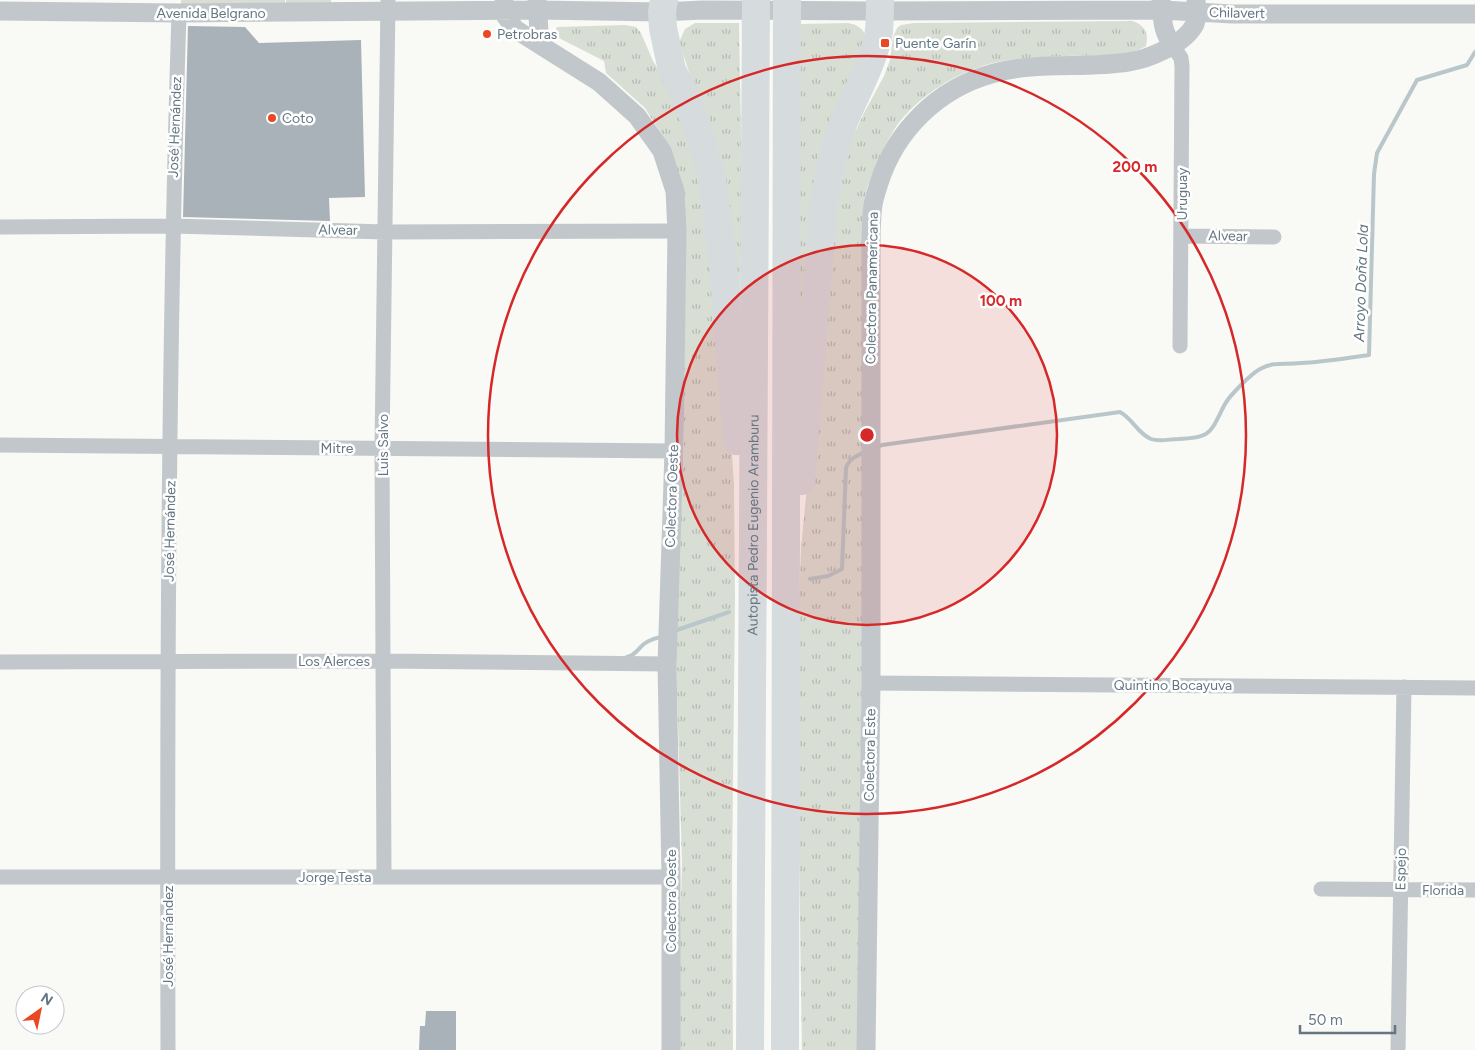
<svg xmlns="http://www.w3.org/2000/svg" width="1475" height="1050" font-family="Figtree,sans-serif">
	<style>
		.grass { fill: url(#grass-tufts) }
		.park { fill: #d9ded5 }
		.lines { fill: none; stroke-linecap: round; stroke-linejoin: round }
		.stream { stroke: #b9c7ca; stroke-width: 4 }
		.building { fill: #a9b2b8 }
		.minor { stroke: #c2c7cb; stroke-width: 15 }
		.tertiary { stroke: #c2c7cb; stroke-width: 19 }
		.motorway { stroke: #d6dbde; stroke-width: 28 }
		.ring { fill: none; stroke: #d62828; stroke-width: 2.5 }
		.poi-dot { fill: #ea4725; stroke: #fff; stroke-width: 2 }
		.labels { text-anchor: middle; dominant-baseline: central; stroke-width: 5; stroke-linejoin: round; paint-order: stroke }
		.street-label { font-size: 14px; fill: #637682; stroke: #fff }
		.poi-label { font-size: 14px; fill: #637682; stroke: #fff; text-anchor: start }
		.water-label { font-size: 15px; font-style: italic; fill: #5e767c; stroke: #fff }
		.centre { fill: #d62828; stroke: #fff; stroke-width: 2.5 }
		.ring-label { font-size: 15px; text-anchor: middle; font-weight: bold; fill: #d62828; stroke: #fff; stroke-width: 5; stroke-linejoin: round; paint-order: stroke }
	</style>
	<defs>
		<pattern id="grass-tufts" width="24" height="20" patternUnits="userSpaceOnUse" patternTransform="scale(1.25)"><rect width="24" height="20" fill="#d9ded5"/><path d="M3 7l-1-3M5 7V3M7 7l1-3M15 17l-1-3M17 17v-4M19 17l1-3" fill="none" stroke="#b4b9b2"/></pattern>
	</defs>
	<rect width="100%" height="100%" fill="#f9f9f6"/>
	<path class="grass" d="M 1132,21 C 1145,25 1149,33 1146,46 C 1129,58 1089,55 1068,56 C 1042,57 1014,57 989,64 C 956,73 923,94 901,120 C 889,134 871,174 866,192 C 863,202 864,215 863,226 L 863,603 L 857,1050 L 802,1050 L 798,792 L 798,633 L 801,549 L 832,225 L 849,145 L 864,113 L 884,76 L 890,60 L 893,37 L 897,28 L 901,25 L 914,23 Z
		M 695,23 L 739,23 L 742,188 L 739,394 L 699,102 L 679,42 L 685,29 Z
		M 848,23 C 857,25 862,27 866,36 L 797,380 L 800,24 Z
		M 625,25 L 636,27 L 641,33 L 653,61 L 670,88 L 684,104 L 719,260 L 734,485 L 735,598 L 732,875 L 733,1050 L 677,1050 L 682,863 L 676,656 L 678,557 L 684,446 L 682,199 L 666,142 L 645,108 L 606,73 L 604,61 L 555,36 L 554,34 L 557,27 Z"/>
	<path class="park" d="M 181,0 L 285,0 L 285,6 L 181,6 Z
		M 286,0 L 331,0 L 331,6 L 286,5 Z"/>
	<g class="lines">
		<path class="stream" d="M 876,448 L 882,445 L 1120,412 C 1132,418 1138,434 1151,439 C 1159,442 1170,439 1178,439 C 1213,438 1210,432 1225,404 C 1230,395 1251,374 1260,369 C 1275,361 1284,365 1301,363 C 1323,362 1346,358 1369,355 L 1374,174 L 1377,153 L 1417,80 L 1467,65 L 1475,52
			M 810,579 L 828,576 L 842,569 L 846,468 C 849,459 856,456 865,452
			M 674,631 L 729,612
			M 627,657 C 637,655 639,646 647,642 C 652,639 658,638 663,636"/>
	</g>
	<path class="building" d="M 188,26 L 245,27 L 259,43 L 361,40 L 365,197 L 329,198 L 330,221 L 183,217 Z
		M 426,1011 L 456,1011 L 456,1050 L 419,1050 L 420,1026 L 425,1026 Z"/>
	<g class="lines">
		<path class="minor" d="M 1173,46 L 1181,58 L 1182,66 L 1180,346
			M 0,227 L 172,226 L 386,232 L 677,231
			M 1182,236 L 1274,237
			M 0,445 L 674,451
			M 0,662 L 383,661 L 667,664
			M 871,683 L 1475,688
			M 0,877 L 671,877
			M 384,877 L 382,448 L 388,0
			M 1321,889 L 1475,890
			M 168,1050 C 167,704 168,359 179,13
			M 1398,1050 L 1404,687"/>
		<path class="tertiary" d="M 537,0 L 539,32 L 545,48 L 599,82 L 637,116 L 662,151 L 675,191 L 677,231 L 674,451 L 667,664 L 671,877 L 671,1050
			M 1161,0 C 1163,20 1161,29 1173,46
			M 504,2 L 502,11 L 515,29 L 545,48
			M 0,11 L 179,13 L 537,10 L 662,12 L 702,10 L 880,11 L 1162,10 L 1232,14 L 1475,14
			M 866,1050 L 871,683 L 871,247 C 871,233 871,219 873,205 C 874,198 877,190 879,183 C 896,130 938,89 991,74 C 1035,61 1083,69 1128,62 C 1149,59 1185,44 1195,24 C 1198,16 1197,9 1196,1"/>
		<g class="motorway">
			<path d="M 664,0 L 662,12 L 663,28 L 672,70 L 685,95 L 697,125 L 712,178 L 723,264 L 737,441"/>
			<path d="M 801,481 L 823,210 C 827,181 833,152 843,124 C 855,94 874,63 879,31 C 880,21 880,10 880,0"/>
			<path id="s1" d="M 750,1050 L 756,0"/>
			<path d="M 785,1050 L 787,0"/>
		</g>
	</g>
	<circle cx="867" cy="435" r="190" fill="#d62828" fill-opacity=".12"/>
	<g class="ring">
		<circle cx="867" cy="435" r="190"/>
		<circle cx="867" cy="435" r="379"/>
	</g>
	<g class="poi-dot">
		<circle cx="487" cy="34" r="5"/>
		<rect x="880" y="38" width="10" height="10" rx="2.5"/>
		<circle cx="272" cy="118" r="5"/>
	</g>
	<g class="labels">
		<g class="street-label">
			<text x="211" y="13">Avenida Belgrano</text>
			<text transform="translate(1237 13) rotate(1)">Chilavert</text>
			<text transform="translate(175 127) rotate(-88)">José Hernández</text>
			<text transform="translate(1182 194) rotate(-90)">Uruguay</text>
			<text transform="translate(338 230) rotate(1)">Alvear</text>
			<text transform="translate(1228 236) rotate(1)">Alvear</text>
			<text transform="translate(872 288) rotate(-89)">Colectora Panamericana</text>
			<text transform="translate(383 445) rotate(-90)">Luis Salvo</text>
			<text x="337" y="448">Mitre</text>
			<text transform="translate(672 496) rotate(-88)">Colectora Oeste</text>
			<text stroke="none"><textPath href="#s1" startOffset="525">Autopista Pedro Eugenio Aramburu</textPath></text>
			<text transform="translate(170 531) rotate(-89)">José Hernández</text>
			<text x="334" y="661">Los Alerces</text>
			<text x="1173" y="685">Quintino Bocayuva</text>
			<text transform="translate(870 755) rotate(-89)">Colectora Este</text>
			<text transform="translate(1401 869) rotate(-89)">Espejo</text>
			<text x="335" y="877">Jorge Testa</text>
			<text x="1443" y="890">Florida</text>
			<text transform="translate(671 901) rotate(-90)">Colectora Oeste</text>
			<text transform="translate(168 936) rotate(-90)">José Hernández</text>
		</g>
		<g class="poi-label">
			<text x="497" y="34">Petrobras</text>
			<text x="895" y="43">Puente Garín</text>
			<text x="282" y="118">Coto</text>
		</g>
		<g class="water-label">
			<text transform="translate(1361 283) rotate(-88)">Arroyo Doña Lola</text>
		</g>
	</g>
	<circle cx="867" cy="435" r="8" class="centre"/>
	<g class="ring-label">
		<text x="1135" y="172">200 m</text>
		<text x="1001" y="306">100 m</text>
	</g>
	<g transform="translate(40 1010) rotate(33)"><circle r="24" fill="#ffffff" stroke="#c1c8cd"/>
	<path d="M0-4L9 19L0 12L-9 19Z" fill="#ea4725"/>
	<text y="-8" font-size="14" font-weight="bold" text-anchor="middle" fill="#637682">N</text>
	</g>
	<path d="M1300 1025v8h95v-8" fill="none" stroke="#637682" stroke-width="2.5"/>
	<text x="1308" y="1025" font-size="15" fill="#637682" stroke="#ffffff" stroke-width="4" paint-order="stroke">50 m</text>
</svg>
